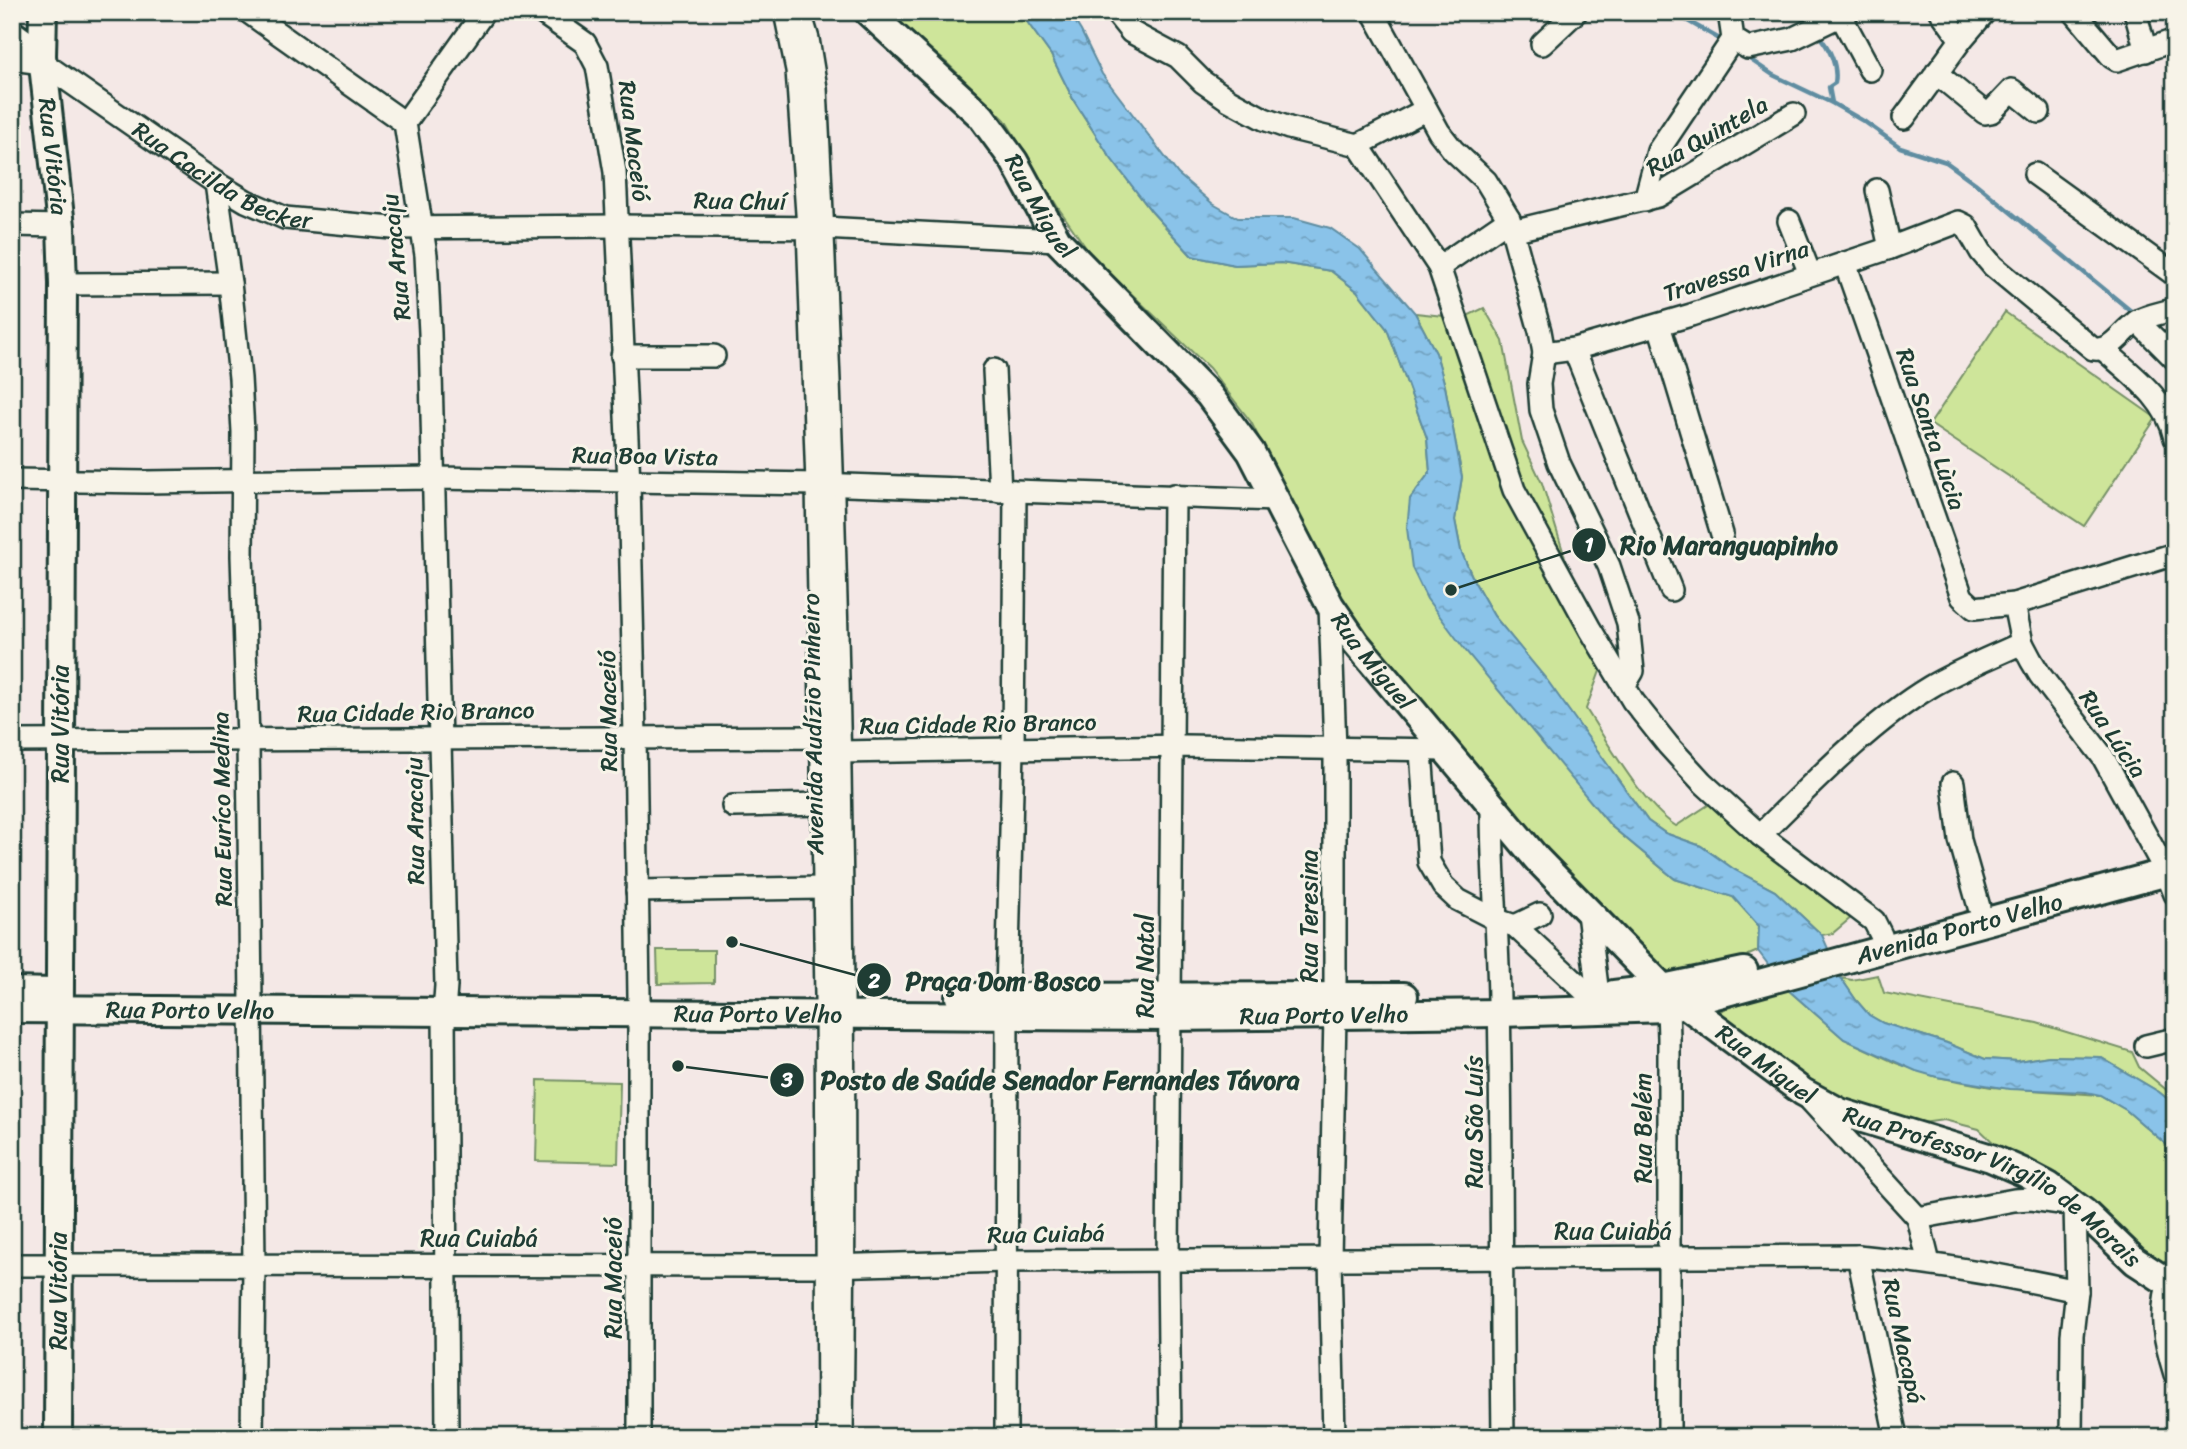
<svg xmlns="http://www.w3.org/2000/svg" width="2187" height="1449" font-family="Sriracha,sans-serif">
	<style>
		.grass { fill: #cee59a; stroke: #769167; stroke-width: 2 }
		.water { fill: url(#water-ripples); stroke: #5f8da1; stroke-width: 2 }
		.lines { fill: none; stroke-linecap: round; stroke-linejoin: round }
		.stream { stroke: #5f8da1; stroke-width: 4.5 }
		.minor-casing { stroke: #1f3d34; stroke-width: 26 }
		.major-casing { stroke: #1f3d34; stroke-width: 32 }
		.minor { stroke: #f7f3e8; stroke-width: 21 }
		.major { stroke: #f7f3e8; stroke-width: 26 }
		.labels { text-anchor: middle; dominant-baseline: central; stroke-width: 6; stroke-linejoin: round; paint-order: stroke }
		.street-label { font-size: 24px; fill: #1f3d34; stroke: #f7f3e8 }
		.leader { fill: none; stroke: #1f3d34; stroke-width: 2.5 }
		.callout-dot { fill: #1f3d34; stroke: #f7f3e8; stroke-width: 2.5 }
		.mark-label { font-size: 21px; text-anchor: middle; font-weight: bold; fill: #fff }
		.callout-label { font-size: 26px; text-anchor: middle; font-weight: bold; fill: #1f3d34; stroke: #f7f3e8; stroke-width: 6; stroke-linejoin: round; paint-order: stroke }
	</style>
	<defs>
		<pattern id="water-ripples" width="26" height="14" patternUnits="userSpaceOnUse" patternTransform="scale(1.75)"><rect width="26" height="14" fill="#8ac3e9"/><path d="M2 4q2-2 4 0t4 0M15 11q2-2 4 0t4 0" fill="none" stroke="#70a0be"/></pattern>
	</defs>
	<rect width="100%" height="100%" fill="#f4e8e6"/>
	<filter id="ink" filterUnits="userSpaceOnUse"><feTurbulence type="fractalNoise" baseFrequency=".0143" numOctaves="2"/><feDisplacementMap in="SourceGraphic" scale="14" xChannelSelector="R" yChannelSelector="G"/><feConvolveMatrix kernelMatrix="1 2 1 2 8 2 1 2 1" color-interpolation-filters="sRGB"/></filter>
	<g filter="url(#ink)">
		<path class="grass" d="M 887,12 L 1020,12 L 1051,55 L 1074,101 L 1110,157 L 1152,212 L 1192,256 L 1235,265 L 1281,263 L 1331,271 L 1357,291 L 1387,329 L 1427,438 L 1430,472 L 1410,499 L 1559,761 L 1611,826 L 1675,879 L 1733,897 L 1759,926 L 1758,951 L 1744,957 L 1672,977 L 1559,865 L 1378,649 L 1340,599 L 1251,422 L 1209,368 L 1091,255 L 1057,206 L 1005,120 L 948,64 Z
			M 1484,308 L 1503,341 L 1522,441 L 1542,483 L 1600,671 L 1586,709 C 1608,743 1643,805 1676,826 L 1719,798 L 1860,910 L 1833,933 L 1822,935 L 1775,891 L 1735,870 L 1701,846 L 1665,833 L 1648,821 L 1547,681 L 1494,616 L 1474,581 L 1461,551 L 1455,520 L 1462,477 L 1445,386 L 1436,353 L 1415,313 L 1463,318 Z
			M 2005,312 L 2156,418 L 2084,526 L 1930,424 Z
			M 657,950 L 714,950 L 714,983 L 658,984 Z
			M 1878,975 L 1884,993 L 2037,1023 L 2132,1052 L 2139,1067 L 2175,1097 L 2175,1105 L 2159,1092 L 2100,1057 L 2049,1056 L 2018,1061 L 1985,1059 L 1947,1043 L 1883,1023 L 1869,1015 L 1856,1000 L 1841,978 L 1852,980 Z
			M 1786,988 L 1844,1039 L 1896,1063 L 1937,1077 L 1991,1087 L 2100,1095 L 2126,1110 L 2175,1152 L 2175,1274 L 2152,1257 L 2074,1185 L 2053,1171 L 1996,1145 L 1979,1129 L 1944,1120 L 1922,1123 L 1874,1113 L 1834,1096 L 1792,1070 L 1716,1012 Z
			M 538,1080 L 620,1082 L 618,1163 L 536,1161 Z"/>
		<path class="water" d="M 1020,12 L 1069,12 L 1081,31 L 1102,74 L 1178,174 L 1213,204 L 1238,218 L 1294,218 L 1330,228 L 1360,249 L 1415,313 L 1436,353 L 1445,386 L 1462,477 L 1455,520 L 1461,551 L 1474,581 L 1494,616 L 1547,680 L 1648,821 L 1665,833 L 1701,846 L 1735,870 L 1775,891 L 1822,935 L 1841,978 L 1856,1000 L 1869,1015 L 1883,1023 L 1947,1043 L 1985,1059 L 2018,1061 L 2049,1056 L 2100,1057 L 2159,1092 L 2175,1105 L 2175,1152 L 2126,1110 L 2100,1095 L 2086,1092 L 2009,1089 L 1937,1077 L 1916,1071 L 1844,1039 L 1786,988 L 1758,951 L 1759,926 L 1733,897 L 1675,879 L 1611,826 L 1465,650 L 1427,599 L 1412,568 L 1407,528 L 1410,499 L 1430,472 L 1427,438 L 1387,329 L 1357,291 L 1331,271 L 1281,263 L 1235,265 L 1192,256 L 1152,212 L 1110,157 L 1074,101 L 1051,55 Z"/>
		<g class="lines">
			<path class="stream" d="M 1672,12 L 1723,41
				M 1801,12 L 1808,24
				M 1818,35 C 1830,48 1838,66 1835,83 L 1829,87 L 1832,103
				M 1745,56 L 1773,75 L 1832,103 L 1865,122 L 1900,147 L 1946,162 L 1975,183 L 2137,316"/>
			<g class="minor-casing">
				<g id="minor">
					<path d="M 248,12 L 405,123"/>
					<path d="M 541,12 L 585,43 L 597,66 L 615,172 L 629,483 L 635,736 L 639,996 L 639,1437"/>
					<path d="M 785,12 L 797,70 L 808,228 L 817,484 L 826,995 L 828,1437"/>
					<path d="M 800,12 L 808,39 L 816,88 C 839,537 848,987 842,1437"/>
					<path d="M 1115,12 L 1131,32 L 1178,57 L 1203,82 L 1229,100 L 1264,119 L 1289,128 L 1358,145 L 1425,110"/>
					<path d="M 1373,12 L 1439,132 L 1453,150 L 1486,181 L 1509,219 L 1540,331 L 1544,353 L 1539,384 L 1541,410 L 1559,463 L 1609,566 L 1628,623 L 1633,671 L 1624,686"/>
					<path d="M 1941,12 L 1961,40"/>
					<path d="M 2074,12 L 2112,57 L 2117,60 L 2175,40"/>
					<path d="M 2135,12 L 2146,51"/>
					<path d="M 1841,16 L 1870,70"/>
					<path d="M 1733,39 L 1748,48 L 1792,39 L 1848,12"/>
					<path d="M 1542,44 L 1576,12"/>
					<path id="s1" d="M 12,59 L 43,63 L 216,183 L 246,201 L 285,218 L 392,228 L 617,226 L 823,228 L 1057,240"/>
					<path d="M 1936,73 L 1985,113 L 1991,112 L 2012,90 L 2039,112"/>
					<path d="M 1904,118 L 1961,40 L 1985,12"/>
					<path d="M 405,123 L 426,255 L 430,333 L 446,986 L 444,1013 L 447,1437"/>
					<path d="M 405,123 L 484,12"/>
					<path d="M 1358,145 L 1439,267 L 1514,490 L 1590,629 L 1633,701 L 1668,745 L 1702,782 L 1760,835 L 1874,921 L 1881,935"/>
					<path d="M 2035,174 L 2175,275"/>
					<path d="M 216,183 L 230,283 L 240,378 L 243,432 L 242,556 L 248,740 L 254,1265 L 252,1437"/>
					<path d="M 1877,190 L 1890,248"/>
					<path d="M 1645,200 L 1658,151 L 1733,39 L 1729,12"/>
					<path d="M 1789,221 L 1810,274"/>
					<path d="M 12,225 L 61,226"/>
					<path d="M 1512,231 L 1658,196 L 1794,114"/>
					<path d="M 1845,263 L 1962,597 L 1974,608 L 2014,604 L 2175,554"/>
					<path d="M 1439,267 L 1509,219"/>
					<path d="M 63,284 L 230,283"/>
					<path d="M 2137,321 L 2175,359"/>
					<path d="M 1659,325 L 1722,534"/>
					<path d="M 1574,349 L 1671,590"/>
					<path d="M 2103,349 C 2131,374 2167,399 2175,438"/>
					<path d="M 1544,353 L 1574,349 L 1691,315 L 1890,248 L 1958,222 L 1966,226 L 1981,252 L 1993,266 L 2093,349 C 2112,352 2122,331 2136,322 C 2147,315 2163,313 2175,309"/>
					<path d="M 622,356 L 714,356"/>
					<path d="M 994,370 L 1000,491"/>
					<path d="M 12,480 L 146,482 L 434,478 L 817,484 L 1276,500"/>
					<path d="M 2014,604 L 2022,643 L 2031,660 L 2040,675 L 2103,757 L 2166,872 L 2175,894"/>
					<path d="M 1330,605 L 1335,749 L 1335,1015 L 1330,1258 L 1334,1437"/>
					<path d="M 12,741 L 823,737 L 840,752 L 1185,746 L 1445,750"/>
					<path d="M 1421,751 L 1429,862 L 1443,886 L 1458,900 L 1497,920 L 1515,926 L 1588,994"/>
					<path d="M 1953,783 L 1960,840 L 1979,907"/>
					<path d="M 733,806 L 824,804"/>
					<path d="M 1492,808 C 1492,872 1498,935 1499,1000 C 1502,1145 1501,1291 1503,1437"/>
					<path d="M 1760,835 C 1810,786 1870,723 1930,687 C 1959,670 1992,657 2022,643"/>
					<path d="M 637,891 L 824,888"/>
					<path d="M 1588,913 L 1598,995"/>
					<path d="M 1515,926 L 1540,914"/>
					<path d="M 1665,995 L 1668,1008 L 1669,1038 L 1669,1437"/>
					<path d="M 2146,1046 L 2175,1039"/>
					<path d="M 1811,1101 L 1918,1218 L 1929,1263"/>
					<path d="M 1918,1218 L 2014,1200 L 2031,1199 L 2075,1205 L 2077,1291 L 2072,1335 L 2071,1437"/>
					<path d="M 1858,1256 L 1896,1437"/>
					<path d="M 12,1265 L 828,1266 L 1006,1261 L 1858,1256 C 1932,1263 2004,1275 2077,1291"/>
					<path d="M 2168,1285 C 2159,1317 2165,1342 2175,1374"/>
					<path d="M 1006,1437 L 1007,996 L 1013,748 L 1015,492"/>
					<path d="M 1170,1437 L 1168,1259 L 1174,495"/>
				</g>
			</g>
			<g class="major-casing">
				<g id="major">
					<path id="s2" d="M 43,12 L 42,56 L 61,226 L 63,284 L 58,1437"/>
					<path id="s3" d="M 868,12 L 981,116 L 1014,161 L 1057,240 L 1209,395 L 1251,452 L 1330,605 L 1356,643 L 1537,859 L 1663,988 L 1803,1092 L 1840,1112 L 1991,1158 L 2023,1172 L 2049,1186 L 2084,1212 L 2135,1261 L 2175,1287"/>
					<path d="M 12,34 L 42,56"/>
					<path d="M 12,991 L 53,992"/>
					<path d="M 1614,994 L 1663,988 L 1744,971"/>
					<path d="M 959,997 L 1404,996"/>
					<path id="s4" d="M 12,1009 L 1171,1017 L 1500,1013 L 1668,1008 L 2175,870"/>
				</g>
			</g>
			<use href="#minor" class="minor"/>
			<use href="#major" class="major"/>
		</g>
	</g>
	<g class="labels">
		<g class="street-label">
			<text transform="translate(1707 136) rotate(-30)">Rua Quintela</text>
			<text transform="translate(634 141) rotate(83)">Rua Maceió</text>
			<text stroke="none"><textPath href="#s2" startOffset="145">Rua Vitória</textPath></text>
			<text stroke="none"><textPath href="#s1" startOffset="245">Rua Cacilda Becker</textPath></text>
			<text transform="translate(740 201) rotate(1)">Rua Chuí</text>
			<text stroke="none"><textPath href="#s3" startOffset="262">Rua Miguel</textPath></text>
			<text transform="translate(396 257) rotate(-96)">Rua Aracaju</text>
			<text transform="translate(1736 271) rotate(-18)">Travessa Virna</text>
			<text transform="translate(1931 429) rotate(71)">Rua Santa Lùcia</text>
			<text transform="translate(645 456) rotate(1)">Rua Boa Vista</text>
			<text stroke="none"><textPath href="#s3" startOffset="830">Rua Miguel</textPath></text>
			<text transform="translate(608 711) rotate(-91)">Rua Maceió</text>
			<text transform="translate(416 712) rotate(-1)">Rua Cidade Rio Branco</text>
			<text transform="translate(60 724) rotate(-90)">Rua Vitória</text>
			<text transform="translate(813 724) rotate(-91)">Avenida Audízio Pinheiro</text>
			<text transform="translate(978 724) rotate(-1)">Rua Cidade Rio Branco</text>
			<text transform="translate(2113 734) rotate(56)">Rua Lúcia</text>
			<text transform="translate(222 809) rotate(-91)">Rua Euríco Medina</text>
			<text transform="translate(415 821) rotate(-91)">Rua Aracaju</text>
			<text transform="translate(1309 916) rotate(-90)">Rua Teresina</text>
			<text stroke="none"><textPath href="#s4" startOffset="1958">Avenida Porto Velho</textPath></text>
			<text transform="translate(1145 966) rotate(-90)">Rua Natal</text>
			<text stroke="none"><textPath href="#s4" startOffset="178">Rua Porto Velho</textPath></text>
			<text stroke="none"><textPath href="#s4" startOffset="746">Rua Porto Velho</textPath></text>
			<text stroke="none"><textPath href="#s4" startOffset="1312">Rua Porto Velho</textPath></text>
			<text stroke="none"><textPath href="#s3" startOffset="1396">Rua Miguel</textPath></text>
			<text transform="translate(1474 1122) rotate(-90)">Rua São Luís</text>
			<text transform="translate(1643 1128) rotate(-90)">Rua Belém</text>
			<text stroke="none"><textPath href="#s3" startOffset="1656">Rua Professor Virgílio de Morais</textPath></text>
			<text x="1613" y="1231">Rua Cuiabá</text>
			<text transform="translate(1046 1234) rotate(-1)">Rua Cuiabá</text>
			<text x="479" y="1238">Rua Cuiabá</text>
			<text transform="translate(613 1278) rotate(-90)">Rua Maceió</text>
			<text transform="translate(58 1291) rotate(-90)">Rua Vitória</text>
			<text transform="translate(1903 1341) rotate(78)">Rua Macapá</text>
		</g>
	</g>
	<path class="leader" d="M1451 590L1589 545M732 942L874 980M678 1066L787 1080"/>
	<g class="callout-dot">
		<circle cx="1451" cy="590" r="7"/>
		<circle cx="732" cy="942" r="7"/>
		<circle cx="678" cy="1066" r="7"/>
		<circle cx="1589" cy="545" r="18"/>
		<circle cx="874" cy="980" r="18"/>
		<circle cx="787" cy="1080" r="18"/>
	</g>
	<g class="mark-label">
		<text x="1589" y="552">1</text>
		<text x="874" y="988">2</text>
		<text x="787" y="1087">3</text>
	</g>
	<g class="callout-label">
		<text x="1729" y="554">Rio Maranguapinho</text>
		<text x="1003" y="990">Praça Dom Bosco</text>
		<text x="1060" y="1089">Posto de Saúde Senador Fernandes Távora</text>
	</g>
	<rect width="2187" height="1449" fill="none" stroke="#f7f3e8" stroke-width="42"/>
	<rect x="21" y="21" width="2145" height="1407" fill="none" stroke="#1f3d34" stroke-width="2.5" filter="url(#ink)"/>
</svg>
